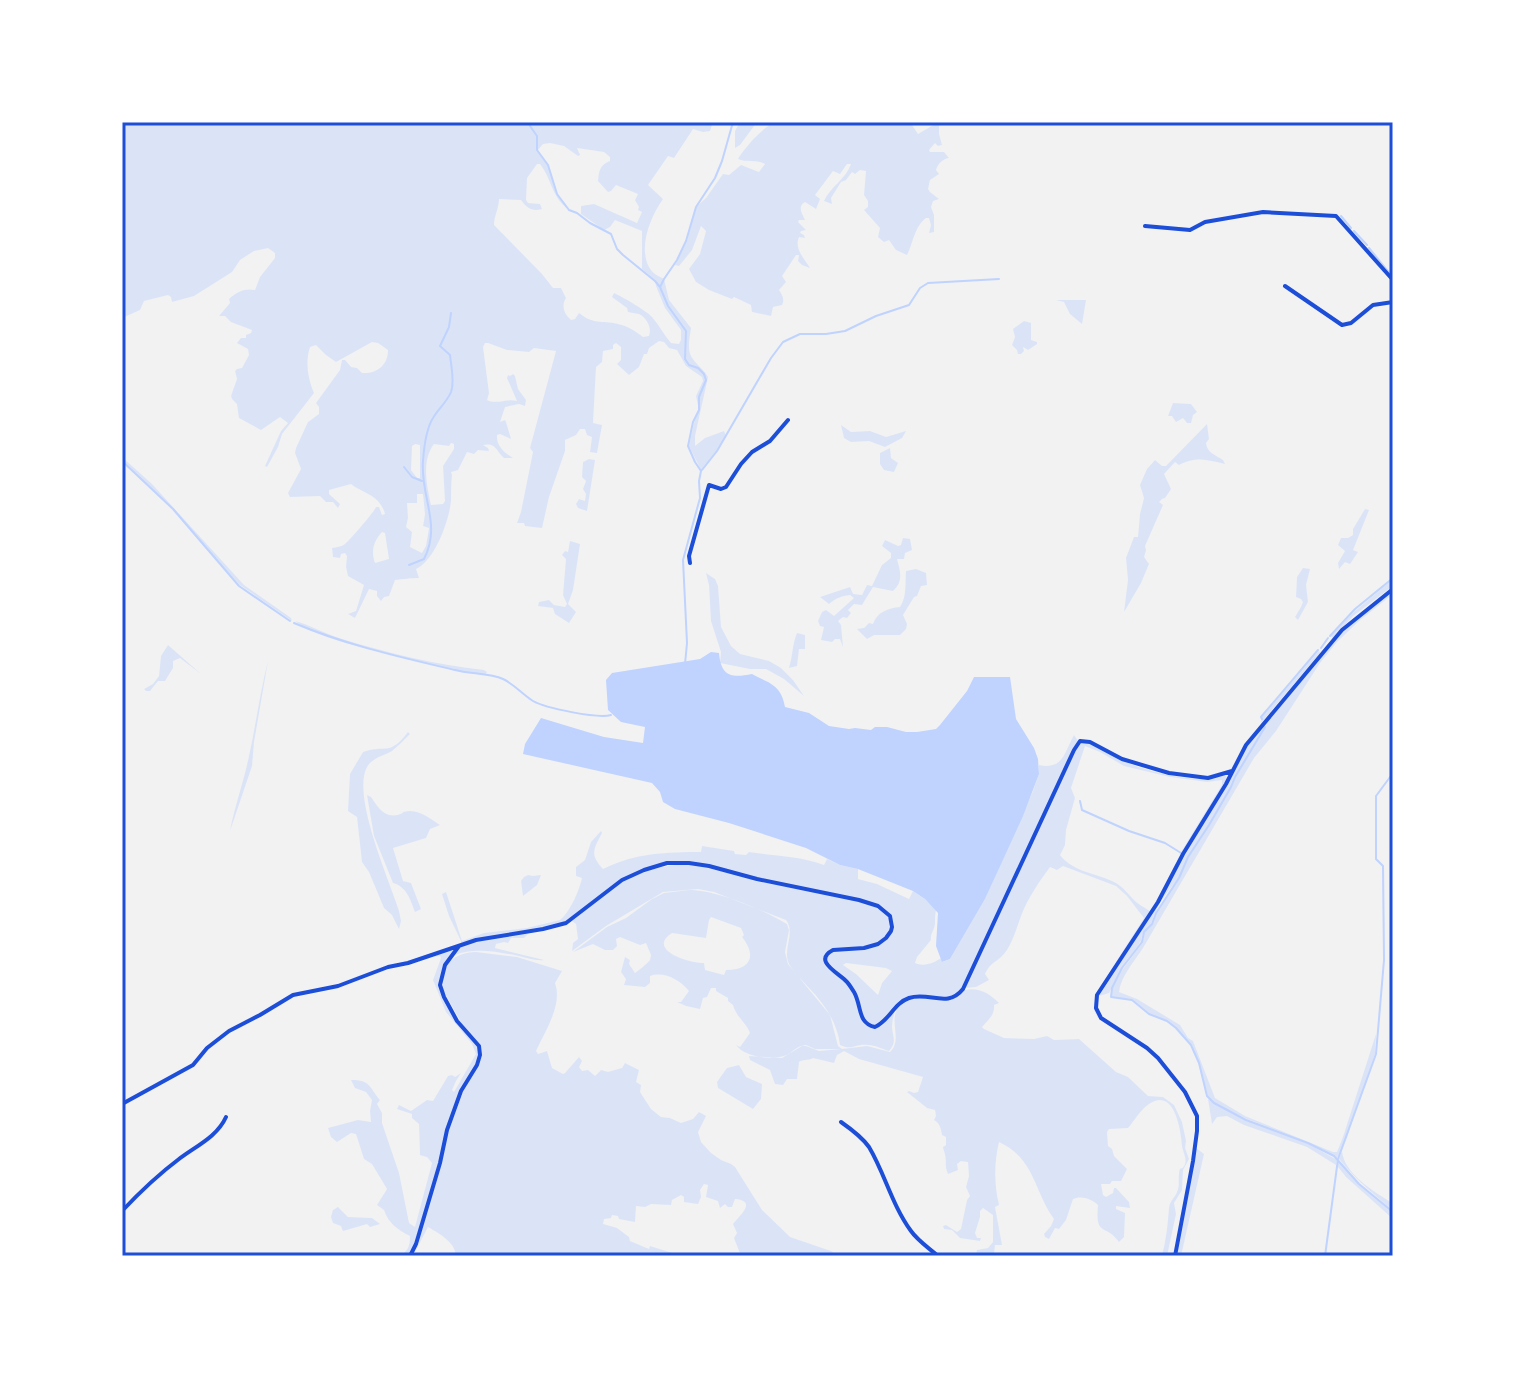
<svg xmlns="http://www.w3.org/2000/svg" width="1515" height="1378" font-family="'Work Sans',sans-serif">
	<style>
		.green { fill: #dbe4f7; fill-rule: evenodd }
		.water { fill: #bfd3fe }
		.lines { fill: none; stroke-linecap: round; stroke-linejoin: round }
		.stream { stroke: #bfd3fe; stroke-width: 2 }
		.minor { stroke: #1d4ed8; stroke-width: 4 }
		.neatline { fill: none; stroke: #1d4ed8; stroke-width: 3 }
	</style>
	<rect width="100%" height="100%" fill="#f2f2f2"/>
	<path class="green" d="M 122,122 L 713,122 L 710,131 L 703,132 L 693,129 L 674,158 L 668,156 L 648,185 L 663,199 C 651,216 638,246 649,267 C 652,273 658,276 664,279 L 669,300 L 691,328 C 690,336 687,348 691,356 C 695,364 704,369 708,377 L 695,436 L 695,446 L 705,438 L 724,431 L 726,436 L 717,451 L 701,470 L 689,446 L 694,423 L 699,410 L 696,396 L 703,381 L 702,377 L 686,366 L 677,350 L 669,348 L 664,342 L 659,341 L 649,348 L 647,354 L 644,354 L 639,367 L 629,375 L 617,364 L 621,360 L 621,347 L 616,343 L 613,345 L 613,349 L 603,351 L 602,362 L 596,367 L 593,423 L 602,425 L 597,453 L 590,452 L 592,437 L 587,435 L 585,429 L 580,429 L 576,435 L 565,440 L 565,451 L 549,497 L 542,528 L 525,526 L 524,523 L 517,523 L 521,512 L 533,452 L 530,448 L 556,351 L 534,348 L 529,352 L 507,350 L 488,343 L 485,343 L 483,347 L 489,393 L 487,400 C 497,405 507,398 517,401 L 507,378 L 508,375 L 510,376 L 513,374 L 515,376 L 518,389 L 526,400 L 525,406 L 519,404 L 505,407 L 500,422 L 505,420 L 506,422 L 511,439 L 500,434 L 497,435 C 496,446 505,453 513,458 L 504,458 C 496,451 496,442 483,445 L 488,448 L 489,451 L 478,450 L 474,454 L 467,452 L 458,470 L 451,472 L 452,475 C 451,484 451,493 451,501 C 449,521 435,560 416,569 L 419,578 C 413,578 402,579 395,580 L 389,596 L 384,597 L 381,601 L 377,596 L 377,591 L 369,589 L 355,618 L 348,614 L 356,611 L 364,585 L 348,576 L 346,567 L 347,556 L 345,553 L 341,554 L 340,558 L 333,557 L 332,548 C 337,547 341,547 345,544 C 350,540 374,512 376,507 L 379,507 L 382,515 L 385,514 C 380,495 364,494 351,484 L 329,490 L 329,494 L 340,504 L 338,508 L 333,502 L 326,502 L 320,496 L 290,497 L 288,493 L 301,469 L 295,453 L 296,448 L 308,422 L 319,414 L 319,407 L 316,403 L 340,370 L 342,360 L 345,360 L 351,367 L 357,368 L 362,373 C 377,374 388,365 388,350 L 378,343 L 372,342 L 336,362 L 326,355 L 316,345 L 310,347 C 305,362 308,379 314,393 L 282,434 L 278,447 L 267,467 L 265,466 L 281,431 L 288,423 L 280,417 L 261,430 L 239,418 L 237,404 L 232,399 L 231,396 L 237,379 L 235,371 L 237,369 L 242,368 L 249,355 L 248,349 L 237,343 L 241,338 L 246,338 L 246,335 L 251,333 L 252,330 L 231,322 L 225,316 L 219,316 L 230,303 L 229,299 C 237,291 246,288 255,290 L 260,277 L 275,258 L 275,253 L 268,248 L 254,251 L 240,260 L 232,272 L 194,296 L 172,302 L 171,297 L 168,295 L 144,301 L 140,310 L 122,318 ZM 550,143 L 564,146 L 578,156 L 580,155 L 577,148 L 604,152 L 610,157 L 610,161 C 600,165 599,170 598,181 L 608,192 L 611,191 L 616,185 L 638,194 L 635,200 L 639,207 L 638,210 L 642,212 L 637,223 L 594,204 L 581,206 L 581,214 L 604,230 L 610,227 L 615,220 L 642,231 L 642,269 L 655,280 L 656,286 L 665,308 L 681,330 L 681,340 L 679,344 L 671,343 C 664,335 659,325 652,317 C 647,311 621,296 614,293 L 612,297 L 627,308 L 628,312 C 631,313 635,313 639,314 C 647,318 652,328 649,336 L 643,337 C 635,331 628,326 618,324 C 601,320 594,325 579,313 L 575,319 L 571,320 C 564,314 561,306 566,298 L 561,288 L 553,288 L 542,274 L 494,225 C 494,216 499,208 499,199 L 521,200 C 527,208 532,212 542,209 L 540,204 L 528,203 L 526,200 L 527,178 L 537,164 L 540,164 C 553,181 550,195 569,210 L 556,194 L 548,165 L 537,151 L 543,144 ZM 451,443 L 454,444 L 454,449 L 443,466 L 445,501 L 443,504 L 431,505 C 427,486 421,461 434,444 L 449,446 ZM 415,444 L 420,445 L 420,478 L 417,478 L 411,470 L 412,446 ZM 417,494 L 423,494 L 425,514 L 423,526 L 429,528 L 426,546 L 422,553 L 410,547 L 412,532 L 406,527 L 408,518 L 407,503 L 417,503 ZM 382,532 L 385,533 L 389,559 L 375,563 C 371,551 373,542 382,532 Z
		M 740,122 L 757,122 L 740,145 L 735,148 L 735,131 Z
		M 775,122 L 910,122 L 918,134 L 935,124 L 939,125 L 939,134 L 942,145 L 938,146 L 935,143 L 929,150 L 930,152 L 944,152 L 949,158 C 942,159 938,164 936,170 L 939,174 L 930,180 L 928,189 L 930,192 L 939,199 L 933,201 L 931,207 L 934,215 L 934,232 L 929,233 L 931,225 L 929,218 L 926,218 C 914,227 913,244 907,255 L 896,250 L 889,240 L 884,242 L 878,237 L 880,228 L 864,210 L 868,207 L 868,201 L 864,195 L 866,171 L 860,170 L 855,174 L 852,172 L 846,180 L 841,182 L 831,198 L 832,204 L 824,201 C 830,187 846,179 851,164 L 847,164 L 840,174 L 833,171 L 815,195 L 820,199 L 816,209 L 805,202 C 797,207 802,213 805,220 L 799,220 L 798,222 L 806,230 L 801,231 L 800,233 L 804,235 L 805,238 L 799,237 C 794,249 804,258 810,268 L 802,265 L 798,261 L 799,255 L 796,255 L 782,276 L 786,282 L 779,290 C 782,295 785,299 782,305 L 773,307 L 771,316 L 752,312 L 751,305 L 734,297 L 732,299 L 709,290 L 696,282 L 689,269 L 700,254 L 706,231 L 701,226 L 692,250 L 679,266 L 675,265 L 687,241 L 696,207 L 706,198 L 723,174 L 729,175 L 741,165 L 759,172 L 765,164 C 757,159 746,163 738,159 C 744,148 763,127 775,122 Z
		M 1056,300 L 1086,300 L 1082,324 L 1070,314 L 1064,302 Z
		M 1024,321 L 1031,323 L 1031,340 L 1037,342 L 1037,344 L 1028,350 L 1023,347 L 1024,351 L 1021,354 L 1018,354 L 1017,350 L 1012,345 L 1015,337 L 1013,329 Z
		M 1173,403 L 1191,404 L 1197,412 L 1193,415 L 1191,423 L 1187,423 L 1183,418 L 1176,422 L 1172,416 L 1168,416 Z
		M 1207,424 L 1209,439 L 1206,443 C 1207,453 1216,455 1223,460 L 1225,464 C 1208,460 1196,456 1179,465 L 1175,462 L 1164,474 L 1171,489 L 1165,498 L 1162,499 L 1159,502 L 1163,505 L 1145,546 L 1146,550 L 1144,557 L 1149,564 L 1141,583 L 1124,612 L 1128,580 L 1126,558 L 1134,537 L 1138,537 L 1140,514 L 1144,498 L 1140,485 L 1147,469 L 1155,460 L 1162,466 L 1166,466 Z
		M 841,425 L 851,432 L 870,431 L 886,437 L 906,431 L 902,438 L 885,447 L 869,441 L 851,442 L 844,438 Z
		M 890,448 L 891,458 L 898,463 L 894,472 L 884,470 L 880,464 L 880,453 Z
		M 122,457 L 152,484 L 244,585 L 291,618 L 292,621 L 240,585 L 205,548 L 173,509 L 122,460 Z
		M 589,459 L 595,460 L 587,511 L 578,508 L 576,504 L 579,499 L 585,501 L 586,494 L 583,489 L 586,481 L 582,477 L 583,462 Z
		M 1365,509 L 1369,510 L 1353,550 L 1358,552 L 1350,564 L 1345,562 L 1339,569 L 1338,563 L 1345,551 L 1338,545 L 1341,538 L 1348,538 L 1353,535 L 1353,529 Z
		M 903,538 L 910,539 L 912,550 L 905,553 L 904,559 L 897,559 C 900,571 904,581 893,591 L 873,587 L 862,605 L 854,604 L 848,610 L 851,613 L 847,618 L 843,617 L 838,621 L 841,625 L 843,647 L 840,639 L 835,639 L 832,642 L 821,640 L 824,627 L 820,626 L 818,621 L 822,612 L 826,610 L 834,616 L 854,598 L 850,595 C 841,596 836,598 829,604 L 820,597 L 850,587 L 853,594 L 862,595 L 867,585 L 872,586 L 882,565 L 891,558 L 891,553 L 882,546 L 885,540 L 898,546 L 901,545 Z
		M 570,541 L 580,544 L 573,590 L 568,604 L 576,612 L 569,623 L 555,614 L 553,608 L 538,606 L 539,602 L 549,600 L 554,605 L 565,607 L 567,604 L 563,595 L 566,559 L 562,555 L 565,551 L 568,552 Z
		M 1303,568 L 1310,569 L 1306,585 L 1308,602 L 1298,620 L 1295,617 L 1301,607 L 1303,602 L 1301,599 L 1296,597 L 1297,577 Z
		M 916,569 L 926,573 L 927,585 L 921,586 L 917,596 L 914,597 L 903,615 L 907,624 L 906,629 L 900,635 L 874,635 L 867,639 L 857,629 L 864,628 L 869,623 L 873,624 C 877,612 888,608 900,607 C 907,597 905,583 906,571 Z
		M 706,573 L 715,579 L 718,586 L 721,627 L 731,646 L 740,654 L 769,661 L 781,668 L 793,680 L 804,696 L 784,679 L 766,669 L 750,669 L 720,663 L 721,652 L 711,621 L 709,585 Z
		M 1393,579 L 1393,586 L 1353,616 L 1333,638 L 1331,636 L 1354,612 Z
		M 1393,591 L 1393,594 L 1359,621 L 1337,642 L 1320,663 L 1276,731 L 1254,758 L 1143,948 C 1134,962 1121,976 1119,992 L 1137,999 L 1180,1025 L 1188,1038 L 1193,1041 L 1215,1098 L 1245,1116 L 1333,1152 L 1337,1152 L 1343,1137 L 1376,1034 L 1375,1054 L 1346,1140 L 1337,1158 L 1308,1142 L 1247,1119 L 1214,1103 L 1208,1096 L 1199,1063 L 1192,1045 L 1177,1028 L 1167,1021 L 1149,1013 L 1132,999 L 1111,997 L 1112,989 L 1123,969 L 1143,942 L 1144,933 L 1152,925 L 1156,913 L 1178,880 C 1169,889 1160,901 1155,913 C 1153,916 1153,921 1150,925 C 1145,932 1142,932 1141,941 L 1122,968 L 1109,993 L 1099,996 L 1153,912 L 1247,746 L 1343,632 L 1354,621 Z
		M 295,621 C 310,625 326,634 342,639 C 388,653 437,665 484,670 L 487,672 L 485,675 C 454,672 424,662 394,655 C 363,647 319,639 295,621 Z
		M 797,633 L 805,635 L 805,649 L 799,649 L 797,666 L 789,668 C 793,655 792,645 797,633 Z
		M 168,645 L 201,674 L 180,658 L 173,661 L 173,668 L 165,681 L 158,681 L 150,691 L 146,691 L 144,689 L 153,684 L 159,676 L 161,656 Z
		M 1319,651 L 1320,653 L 1261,723 L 1262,717 Z
		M 268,661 L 254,742 L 252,766 L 230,831 C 235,805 244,781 249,756 C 256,724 260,692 268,661 Z
		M 408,732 L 410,734 C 404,740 398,746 392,751 C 385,755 376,757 370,763 C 347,787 390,881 399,911 L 401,921 L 399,929 L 392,915 L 384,908 L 369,872 L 362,862 L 357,817 L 348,811 L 350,774 L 363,752 C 386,744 389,757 408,732 Z
		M 1074,735 L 1078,741 L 962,989 L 953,997 L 906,998 L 882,1023 L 875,1026 L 865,1022 L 850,984 L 831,969 L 827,961 L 829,952 L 864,949 L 887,939 L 892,919 L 878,906 L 758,878 L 709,865 L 673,862 L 621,879 L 565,922 L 461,943 L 461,941 L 449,916 L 442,894 L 446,892 L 462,941 L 484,933 L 527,928 L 560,920 C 570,912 579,891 582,878 L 576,876 L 576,867 L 585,860 L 591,842 L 601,831 L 602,833 C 594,849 589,854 603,869 C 635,853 666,852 701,852 L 702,846 L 734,851 L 735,854 L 746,855 L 749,852 C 774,856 800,856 824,865 L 827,859 L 840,865 L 858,869 L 858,879 L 877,884 L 909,899 L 913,891 L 925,899 L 936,910 C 935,915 935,918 935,923 C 935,930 930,933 931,940 L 917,957 L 915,963 C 924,967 934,963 941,958 L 943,962 L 950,959 L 985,899 L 1033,791 L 1039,774 L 1039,765 C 1063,770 1064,753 1074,735 ZM 846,963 L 886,968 L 892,971 L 882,983 L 878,995 L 856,974 L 843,965 Z
		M 1082,742 C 1097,744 1108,754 1121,760 C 1147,772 1199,785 1225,775 L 1227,778 L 1183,854 L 1181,852 L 1222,785 L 1222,780 L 1207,782 L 1170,777 L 1124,766 L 1100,752 L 1085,746 L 1071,788 L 1075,798 L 1066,830 L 1065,845 L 1060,855 C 1074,873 1098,873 1116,883 C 1124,888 1129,895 1135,901 C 1139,905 1146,908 1151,912 L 1096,995 L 1099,1018 L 1098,1018 L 1094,1010 L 1095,995 L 1144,918 L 1127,896 L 1116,886 L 1063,866 L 1057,870 L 1050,867 C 1039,882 1028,898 1021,916 C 1016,929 1012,946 1002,956 C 994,964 991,962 985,974 L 989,980 L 976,987 L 965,988 L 1078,745 Z
		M 367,795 L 371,797 C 377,806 384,818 397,815 C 406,813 399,812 409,811 C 421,811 431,819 440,825 L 430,829 L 426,838 L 393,848 L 403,881 L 411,883 L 421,909 L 415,912 C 410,899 407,887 393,883 L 374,836 Z
		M 689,864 L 858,901 L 877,908 L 889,916 C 897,958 844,940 825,953 L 824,961 L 826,967 L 845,982 L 856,999 L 861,1020 L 867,1026 L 875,1029 L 883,1025 L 896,1008 C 894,1015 892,1021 892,1027 C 893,1038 897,1042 889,1051 C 882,1049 875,1045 868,1045 C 856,1043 852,1051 840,1045 C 837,1022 825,1005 810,989 C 803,981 794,973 789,964 C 782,949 796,933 786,920 L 714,892 L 698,889 L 663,892 L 606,926 L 572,951 L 573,943 L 578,939 L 576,924 L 572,921 C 579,916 585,910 591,904 C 620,879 651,865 689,864 Z
		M 528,875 L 533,876 L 541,875 L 537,885 L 523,896 L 521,881 L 524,877 Z
		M 689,890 C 717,890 764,910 787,924 L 789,930 L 785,952 L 788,964 L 830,1015 L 838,1046 L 842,1049 L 867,1046 L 890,1052 C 905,1038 883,1015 905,1001 C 925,989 946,1013 964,990 C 979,987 989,993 999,1003 L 994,1005 C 995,1015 988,1020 982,1027 L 984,1029 L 1004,1038 L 1034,1039 L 1047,1036 L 1054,1040 L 1079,1039 L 1116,1072 L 1128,1077 L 1148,1096 L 1163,1097 L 1174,1105 L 1182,1122 L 1186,1141 L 1185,1148 L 1189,1159 L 1183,1170 L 1182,1190 L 1174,1203 L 1176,1214 L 1167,1256 L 1162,1256 C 1166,1240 1168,1223 1169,1208 C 1170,1200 1175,1198 1177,1192 C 1180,1185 1178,1180 1179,1174 C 1180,1164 1181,1173 1185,1164 C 1187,1159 1183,1152 1182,1146 C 1181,1132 1175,1086 1149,1104 C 1141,1109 1134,1121 1128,1128 L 1109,1129 L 1107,1132 L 1108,1146 L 1112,1149 L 1114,1156 L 1127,1169 L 1121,1181 L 1112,1181 L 1110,1184 L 1101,1184 L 1103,1195 L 1106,1197 L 1113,1193 L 1114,1188 L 1116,1188 L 1129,1202 L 1130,1208 L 1116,1206 L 1116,1209 L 1125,1213 L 1124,1237 L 1119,1242 C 1106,1223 1095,1238 1098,1205 C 1092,1199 1081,1195 1073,1199 L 1066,1220 L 1059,1229 L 1055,1228 L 1049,1239 L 1045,1237 L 1044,1234 L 1051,1226 L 1054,1219 C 1033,1189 1035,1159 999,1142 C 994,1162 994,1185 999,1205 L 995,1207 L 1002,1245 L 995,1245 L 994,1254 L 976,1254 L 977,1250 L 988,1248 L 993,1242 L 993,1215 L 983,1208 L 980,1211 L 980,1217 L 975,1233 L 977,1238 L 981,1238 L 980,1241 L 960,1238 L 952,1230 L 944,1229 L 943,1226 L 946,1225 L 957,1232 L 961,1229 L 967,1200 L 970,1196 L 966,1187 L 969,1176 L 968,1162 L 961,1161 L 957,1164 L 958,1170 L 948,1174 C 944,1164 947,1162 945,1155 C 945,1152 943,1150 943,1147 L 946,1145 L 946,1137 L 942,1135 C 941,1129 940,1123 934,1120 L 936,1116 L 935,1110 L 927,1108 L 907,1092 L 909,1091 L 914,1093 L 918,1092 L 923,1077 L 859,1059 L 844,1051 L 837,1055 L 834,1063 L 813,1058 C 808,1061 803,1059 799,1062 L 797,1079 L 787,1079 L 783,1085 L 775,1084 L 770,1070 L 750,1060 L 749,1056 L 782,1058 L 802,1046 L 806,1046 L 819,1051 L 841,1049 L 815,1049 L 806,1045 C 795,1046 793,1053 784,1056 C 769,1060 745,1057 736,1045 L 740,1047 L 750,1033 C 746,1022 736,1017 733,1005 L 728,1001 L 728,998 L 716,991 L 716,988 L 711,988 L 707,997 L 703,998 L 700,1009 L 686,1006 L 677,1002 L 681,1002 L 689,991 C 680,980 664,971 650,976 L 650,983 L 645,987 L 624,985 L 626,979 L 621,972 L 625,957 L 630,960 L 629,964 L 635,973 C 637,972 649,962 650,960 L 651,955 L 646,943 L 640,945 L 620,937 L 616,939 L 617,946 L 613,950 L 605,950 L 593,944 L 573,952 L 607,927 L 626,918 L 652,899 L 664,893 ZM 711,917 L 741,928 L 744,935 L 742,937 C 757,956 751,970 726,970 L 724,975 L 705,970 L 704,963 C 689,963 646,950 672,933 L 706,938 L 709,920 Z
		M 530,932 L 524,938 L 511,938 L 508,943 L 504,942 L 496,944 L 495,948 L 544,960 C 535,961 528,958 519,956 C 499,952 474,947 455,955 L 461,945 Z
		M 455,948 L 439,980 L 450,1010 L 478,1047 L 479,1051 L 478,1060 L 460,1091 L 413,1248 L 408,1256 L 400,1256 C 408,1250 410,1247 410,1236 C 398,1230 388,1223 384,1210 L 377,1205 L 387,1189 L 372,1164 L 364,1159 L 356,1134 L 351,1133 L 337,1142 L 331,1137 L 328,1128 L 358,1120 L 371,1122 L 370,1111 L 372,1100 L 366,1092 L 355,1088 L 351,1080 C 371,1080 369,1087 380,1100 L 377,1104 L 382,1113 L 382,1123 L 399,1173 L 409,1223 L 415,1227 L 432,1163 L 427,1157 L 420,1155 L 419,1124 L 412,1118 L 412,1114 L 397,1109 L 399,1105 L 411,1111 L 427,1100 L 433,1101 L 448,1076 L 452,1075 L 455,1077 L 461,1073 L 456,1081 L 452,1090 L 454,1092 L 476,1054 L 472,1044 L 446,1012 L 433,980 L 441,958 L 440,956 L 433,957 Z
		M 476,952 L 517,957 L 562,971 L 555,983 C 563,1005 545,1031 536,1051 L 538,1054 L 547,1051 L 552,1068 L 563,1074 L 565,1073 L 579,1057 L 582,1061 L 579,1067 L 582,1071 L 588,1070 L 595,1076 L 601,1070 L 608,1072 L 622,1068 L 625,1063 L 639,1070 L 636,1082 L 641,1085 L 640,1092 L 651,1109 L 661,1117 L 670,1118 L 681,1123 L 693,1119 L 699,1112 L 706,1116 L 698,1132 L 701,1142 L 711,1153 L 721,1160 L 731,1164 L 735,1167 L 762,1210 L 786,1233 L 790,1237 L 831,1251 L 838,1256 L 741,1256 L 734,1238 L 737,1233 L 733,1224 C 739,1216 758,1201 735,1199 L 732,1207 L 728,1207 L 725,1204 L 720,1208 L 718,1201 L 706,1197 L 708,1185 L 704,1184 L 700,1190 L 701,1197 L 698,1204 L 684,1202 L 684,1197 L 681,1195 L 672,1200 L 671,1205 L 651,1204 L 645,1207 L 636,1206 L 635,1222 L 619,1219 L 618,1216 L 612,1215 L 611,1218 L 604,1219 L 603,1224 L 617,1228 L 629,1237 L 630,1241 L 649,1249 L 650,1246 L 682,1256 L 456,1256 C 455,1242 440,1234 428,1227 L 414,1254 L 418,1245 L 449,1130 L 463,1092 L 478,1066 L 482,1055 L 480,1046 L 462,1024 L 443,990 C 441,965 452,953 476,952 Z
		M 739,1065 L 746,1077 L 762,1084 L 761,1099 L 753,1109 L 718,1088 L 717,1082 L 727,1068 Z
		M 1208,1099 L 1241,1118 L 1307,1143 L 1337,1160 L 1336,1165 L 1307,1147 L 1244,1125 L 1227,1116 L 1217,1117 L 1212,1124 Z
		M 1196,1148 L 1204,1154 L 1181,1256 L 1176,1256 Z
		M 1342,1151 C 1344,1174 1375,1192 1392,1203 L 1393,1211 C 1373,1193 1356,1180 1339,1159 Z
		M 1338,1161 L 1359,1184 L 1393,1213 L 1393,1219 L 1346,1177 L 1338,1167 Z
		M 338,1207 L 348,1217 L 372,1218 L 380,1224 L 370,1227 L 367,1224 L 343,1231 L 341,1226 L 333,1223 L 331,1217 L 333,1210 Z"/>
	<path class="water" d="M 711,652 L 719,653 C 721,677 732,678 752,674 C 771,684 781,685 785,707 L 809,713 L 829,726 L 849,729 L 855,728 L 871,730 L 875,727 L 887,727 L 906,732 L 917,732 L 936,729 L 940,725 L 967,691 L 974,677 L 1010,677 L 1016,719 L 1034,748 L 1038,759 L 1039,774 L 1023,816 L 985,899 L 950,959 L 942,962 L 936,946 L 938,913 L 925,899 L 913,891 L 858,869 L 840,865 L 806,848 L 729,823 L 675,809 L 663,802 L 660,792 L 652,783 L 523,754 L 525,744 L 541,718 L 604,737 L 643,743 L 645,727 L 621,722 L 608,710 L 606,680 L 612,673 L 700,659 Z"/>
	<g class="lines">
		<path class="stream" d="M 530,126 L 537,136 L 537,150 L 548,165 L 557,194 L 569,210 L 577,213 L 590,223 L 611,234 L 617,249 L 623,255 L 655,281 L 660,287 L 668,306 L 686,331 L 685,359 L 689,365 L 698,368 L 704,374 L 706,380 L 699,397 L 699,410 L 693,422 L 688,446 L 695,462 L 701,471 L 699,481 L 700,498 L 683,560 L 687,643 L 685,664
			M 1341,216 L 1351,228
			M 1354,231 L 1367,245
			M 1369,248 L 1391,275
			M 660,287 L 664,279 L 677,260 L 686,241 L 696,207 L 715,178 L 722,161 L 733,122
			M 122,461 L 173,509 L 239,586 L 290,621
			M 404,467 L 412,477 L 422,481
			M 702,470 L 717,451 L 771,358 L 783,342 L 800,334 L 826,334 L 845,331 L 876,316 L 909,305 L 920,288 L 928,283 L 999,279
			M 409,565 L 424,559 C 442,524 420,497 423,461 C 424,447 426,429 433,418 C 438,409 447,402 451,392 C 455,381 451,366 450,355 L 440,346 L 449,327 L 451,313
			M 294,623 C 346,645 400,657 455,670 C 470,674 490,673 503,679 C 514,684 523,695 533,701 C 545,708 598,719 611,715
			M 1330,636 L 1355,609 L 1393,578
			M 1321,648 L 1328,638
			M 1262,719 L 1261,717 L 1318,650
			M 1265,727 L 1235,777 L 1231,787 L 1209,825 L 1188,857 L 1179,878 L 1156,913 L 1152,924 L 1144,932 L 1142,942 L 1122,968 L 1112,988 L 1111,997 L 1132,1000 L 1149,1014 L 1167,1021 L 1176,1028 L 1191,1045 L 1199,1063 L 1207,1096 L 1214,1103 L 1246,1120 L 1308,1143 L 1334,1156 L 1359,1184 L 1393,1212
			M 1080,801 L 1082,810 L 1129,831 L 1165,843 L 1181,853
			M 1325,1256 L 1338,1159 L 1376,1054 L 1384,960 L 1383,866 L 1376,859 L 1376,796 L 1393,773"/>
		<path class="minor" d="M 1145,226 L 1190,230 L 1205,222 L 1263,212 L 1336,216 L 1393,280
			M 1285,286 L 1342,325 L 1351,323 L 1373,305 L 1393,302
			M 690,563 L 689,556 L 709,485 L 721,489 L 726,487 L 741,464 L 752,452 L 770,441 L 788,420
			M 122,1104 L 193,1065 L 207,1048 L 229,1031 L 260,1015 L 293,995 L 338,986 L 388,967 L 408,963 L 476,940 L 543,929 L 566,923 L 622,880 L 644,870 L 667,863 L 689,863 L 709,866 L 757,879 L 859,900 L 878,906 L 890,916 L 892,927 L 891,931 L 886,938 L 878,944 L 864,948 L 833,950 C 812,961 839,973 847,982 C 849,984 852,989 854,992 C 862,1006 857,1023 875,1027 C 889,1021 894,1003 909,998 C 929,991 947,1009 963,989 L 1074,750 L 1080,741 L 1090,742 L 1122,759 L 1169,773 L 1208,778 L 1232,771
			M 841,1122 C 851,1129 862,1137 869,1147 C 885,1174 892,1205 911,1231 C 918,1241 929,1248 938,1256
			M 122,1211 C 139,1193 159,1174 179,1159 C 196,1146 217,1137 226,1117
			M 410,1256 L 416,1244 L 440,1163 L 447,1130 L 461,1091 L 477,1065 L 480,1055 L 479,1046 L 457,1021 L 444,997 L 440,985 L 445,965 L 459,946
			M 1175,1256 L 1193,1161 L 1197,1131 L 1197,1116 L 1185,1092 L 1158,1058 L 1147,1048 L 1101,1018 L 1096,1008 L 1097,995 L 1158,902 L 1183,854 L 1226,784 L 1246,745 L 1342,630 L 1393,589"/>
	</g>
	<rect width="1515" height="1378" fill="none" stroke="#ffffff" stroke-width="248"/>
	<rect x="124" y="124" width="1267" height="1130" class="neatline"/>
</svg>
